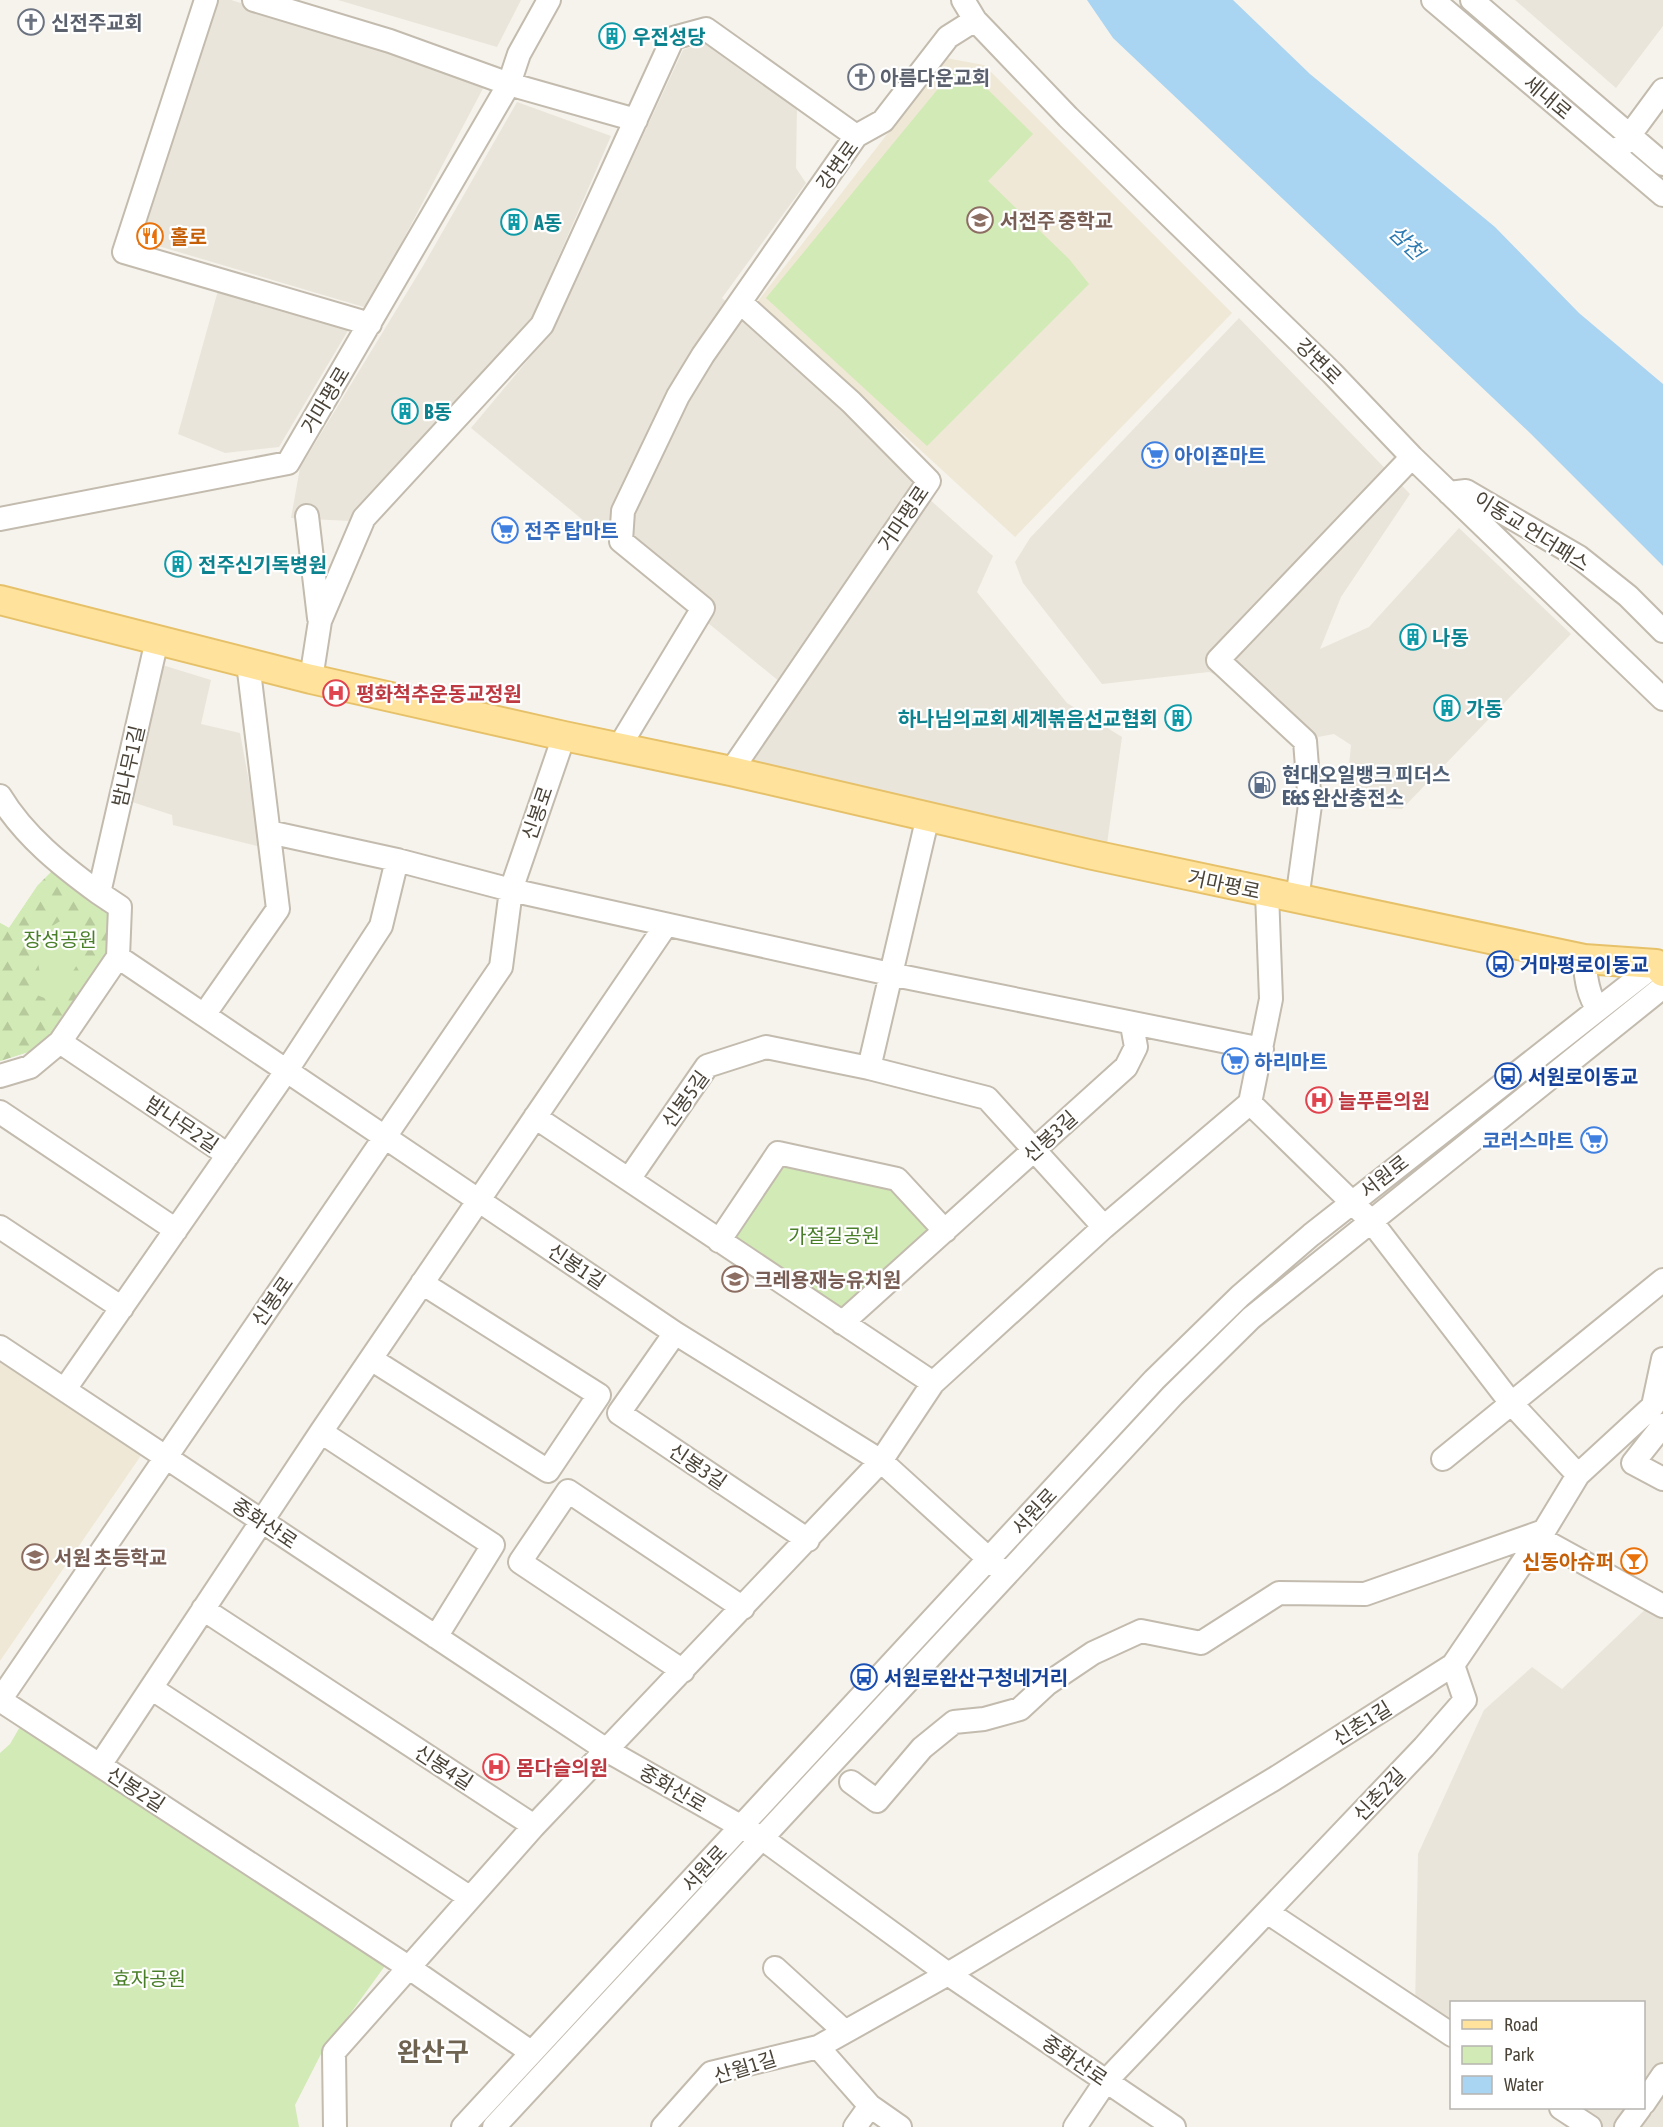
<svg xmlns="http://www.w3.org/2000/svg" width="1663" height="2127" font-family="'Asap Condensed','Noto Sans KR',sans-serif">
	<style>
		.residential { fill: #eae5da }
		.education { fill: #efe8d6 }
		.green { fill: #d2eab5 }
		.forest { fill: url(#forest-firs); fill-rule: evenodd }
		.water { fill: #a9d4f2 }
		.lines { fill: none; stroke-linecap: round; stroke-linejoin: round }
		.minor-casing { stroke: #c2bbae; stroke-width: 26 }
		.major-casing { stroke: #e6c16a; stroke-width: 32 }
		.minor { stroke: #fff; stroke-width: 22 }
		.major { stroke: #ffe39c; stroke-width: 28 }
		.labels { text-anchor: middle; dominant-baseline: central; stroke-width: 4.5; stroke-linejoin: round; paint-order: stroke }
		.worship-label { font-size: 20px; font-weight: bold; fill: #5b616d; stroke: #fff; text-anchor: start }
		.culture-label { font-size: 20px; font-weight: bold; fill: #0d838f; stroke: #fff; text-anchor: start }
		.street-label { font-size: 20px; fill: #4b4439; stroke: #fff }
		.education-label { font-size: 20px; font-weight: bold; fill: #785e54; stroke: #fff; text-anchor: start }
		.food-label { font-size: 20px; font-weight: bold; fill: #c56008; stroke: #fff; text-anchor: start }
		.shop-label { font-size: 20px; font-weight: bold; fill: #366cbe; stroke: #fff; text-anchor: start }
		.health-label { font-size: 20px; font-weight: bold; fill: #be3a42; stroke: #fff; text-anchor: start }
		.service-label { font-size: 20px; font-weight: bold; fill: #4e5e75; stroke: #fff; text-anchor: start }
		.park-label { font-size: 20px; fill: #4a7f2a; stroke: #fff }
		.transit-label { font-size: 20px; font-weight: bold; fill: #164399; stroke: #fff; text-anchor: start }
		.water-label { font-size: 21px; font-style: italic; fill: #2e7ab2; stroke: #fff }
		.district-label { font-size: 26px; font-weight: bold; fill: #6e6250; stroke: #fff }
	</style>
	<defs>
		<pattern id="forest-firs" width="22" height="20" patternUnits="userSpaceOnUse" patternTransform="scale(1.5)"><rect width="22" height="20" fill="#d2eab5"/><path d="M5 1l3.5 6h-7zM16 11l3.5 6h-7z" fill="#b6ca9c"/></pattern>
	</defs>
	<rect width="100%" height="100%" fill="#f6f3ec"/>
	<path class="residential" d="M 215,0 L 231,0 L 488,79 L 367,308 L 138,240 Z
		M 338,0 L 521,0 L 497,47 Z
		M 1515,0 L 1663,0 L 1663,26 L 1616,88 Z
		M 706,41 L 797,108 L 796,168 L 806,183 L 722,298 L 922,473 L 786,687 L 471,428 L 552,331 L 683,50 Z
		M 517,102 L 611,136 L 529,325 L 350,521 L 291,518 L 300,468 L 423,266 Z
		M 219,287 L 353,322 L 279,447 L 225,453 L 178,434 Z
		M 1239,318 L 1410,494 L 1341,597 L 1320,649 L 1369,627 L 1459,528 L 1571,634 L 1402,809 L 1375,807 L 1347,785 L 1351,745 L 1334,734 L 1318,737 L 1276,699 L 1209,672 L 1102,684 L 1023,583 L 1015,562 L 1030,538 Z
		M 928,498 L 993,556 L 977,592 L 1067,703 L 1122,737 L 1106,851 L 750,766 Z
		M 159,664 L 211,680 L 201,724 L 240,733 L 261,847 L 173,825 L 172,815 L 126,800 Z
		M 1654,1601 L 1663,1606 L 1663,2127 L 1590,2127 L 1560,2108 L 1644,2108 L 1644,2002 L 1452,2002 L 1451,2035 L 1415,2010 L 1418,1854 L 1484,1710 L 1532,1667 L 1562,1689 Z"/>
	<path class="education" d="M 946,58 L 984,65 L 1232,313 L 1015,537 L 758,301 Z
		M 0,1357 L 142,1454 L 0,1661 Z"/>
	<path class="green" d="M 951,73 L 976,78 L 1033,134 L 988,181 L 1069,259 L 1089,284 L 927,446 L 766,298 Z
		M 38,885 L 110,909 L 31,1051 L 0,1061 L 0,923 L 9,928 Z
		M 778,1153 L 897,1179 L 945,1231 L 842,1323 L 719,1241 Z
		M 21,1725 L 387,1963 L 321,2054 L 295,2105 L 299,2127 L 0,2127 L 0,1753 L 10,1744 Z"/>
	<path class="forest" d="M 54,869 L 110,909 L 109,954 L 58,1029 L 31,1051 L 0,1061 L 0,923 L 9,928 L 38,885 ZM 70,915 L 83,923 L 85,952 L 54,1002 L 37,995 L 41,979 L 37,958 L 44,931 Z"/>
	<path class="water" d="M 1087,0 L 1233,0 L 1310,74 L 1495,227 L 1579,313 L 1663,384 L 1663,566 L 1530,433 L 1113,38 Z"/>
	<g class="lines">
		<g class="minor-casing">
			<path id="minor" d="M 206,0 L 124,252 L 370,324
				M 254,0 L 390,41 L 509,84 L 519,54 L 549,0
				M 963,0 L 975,20 L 1068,117 L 1332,373 L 1412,457 L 1663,699
				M 1433,0 L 1663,195
				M 1472,0 L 1663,164
				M 1621,147 L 1663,90
				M 1449,493 L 1466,491 L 1579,557 L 1628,596 L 1663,631
				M 307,516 L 319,618
				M 0,519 L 288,463 L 509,84 L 636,120
				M 157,640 L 99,893 L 120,907 L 118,957 L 675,1333 L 881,1461 L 1001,1570
				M 311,679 L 320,621 L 364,518 L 542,325 L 673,38 L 706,29 L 856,136
				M 619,747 L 703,608 L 621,541 L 623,511 L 678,396 L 703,355 L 856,136 L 883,121 L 948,37 L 975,20
				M 731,771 L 929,481 L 851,402 L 740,302
				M 0,796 C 24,836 62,866 99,893
				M 269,832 L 397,860 L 511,890 L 890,974 L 1262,1049
				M 1297,900 L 1310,805 L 1305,741 L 1218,660 L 1412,457
				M 1584,959 C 1586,976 1587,994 1598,1009
				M 204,1015 L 278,909 L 248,663
				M 60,1042 L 228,1155
				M 869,1068 L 928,816
				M 0,1076 L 30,1067 L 60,1042 L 118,957
				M 1250,1103 L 1371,1221 L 1511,1403 L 1578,1475
				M 0,1112 L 176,1230
				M 535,1117 L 933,1383
				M 629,1179 L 707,1066 L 766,1047 L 869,1068 L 987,1098 L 1104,1227
				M 0,1227 L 122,1308
				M 719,1241 L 778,1153 L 897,1179 L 945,1231
				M 842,1323 L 1126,1067 L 1136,1047 L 1132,1025
				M 675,1333 L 619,1413 L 808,1540
				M 0,1347 L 608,1751 L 763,1839 L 948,1974 L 1174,2127
				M 371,1359 L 548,1471 L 599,1395 L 422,1283
				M 65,1389 L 287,1070 L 381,926 L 397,860
				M 1663,1425 L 1633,1463 L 1663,1479
				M 321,1432 L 493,1545 L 436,1637
				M 1443,1459 L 1663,1280
				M 1539,1538 L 1663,1606
				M 203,1609 L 534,1826
				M 683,1671 L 520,1562 L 568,1491 L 743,1608
				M 151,1688 L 469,1897
				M 0,1700 L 501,967 L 511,890 L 564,736
				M 0,1700 L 408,1967 L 525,2048
				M 100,1765 L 321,1432 L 666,925
				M 851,1782 L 877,1801 L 922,1748 L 954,1722 L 984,1719 L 1020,1709 L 1047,1684 L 1093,1653 L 1141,1631 L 1201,1643 L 1279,1593 L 1365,1594 L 1544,1531
				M 1267,1912 L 1452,2035
				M 775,1968 L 843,2030
				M 818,2047 L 870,2106 L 900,2127
				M 1644,2103 L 1663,2075
				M 1561,2108 L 1590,2127
				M 335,2127 L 334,2052 L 534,1826 L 881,1461 L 933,1383 L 1104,1227 L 1250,1103 L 1271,999 L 1267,893
				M 463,2127 L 1154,1380 L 1240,1296 L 1311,1235 L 1656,964
				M 494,2127 L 1173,1395 L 1251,1318 L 1663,987
				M 663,2127 L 711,2073 L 818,2047 L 948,1974 L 1274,1779 L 1453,1665 L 1544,1531 L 1578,1475 L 1653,1406 L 1663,1359
				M 855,2127 L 870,2106
				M 1075,2127 L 1106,2081 L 1424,1747 L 1465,1700 L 1453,1665
				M 1626,2127 L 1640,2108"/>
		</g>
		<g class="major-casing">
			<path id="major" d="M 0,600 L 311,679 L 564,736 L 731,771 L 1093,855 L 1584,959 L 1656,964 L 1663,972"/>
		</g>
		<use href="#minor" class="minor"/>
		<use href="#major" class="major"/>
	</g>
	<defs>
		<g id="church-ring" transform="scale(1.35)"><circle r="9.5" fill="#fff" stroke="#6b7280" stroke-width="1.5"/><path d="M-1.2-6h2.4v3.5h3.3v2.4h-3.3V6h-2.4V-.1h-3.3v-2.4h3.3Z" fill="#6b7280"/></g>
		<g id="building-ring" transform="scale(1.35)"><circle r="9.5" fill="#fff" stroke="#0f9aa8" stroke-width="1.5"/><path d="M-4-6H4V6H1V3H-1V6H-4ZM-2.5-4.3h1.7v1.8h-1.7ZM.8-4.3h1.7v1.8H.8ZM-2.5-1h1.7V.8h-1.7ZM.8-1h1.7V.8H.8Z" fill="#0f9aa8"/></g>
		<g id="school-ring" transform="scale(1.35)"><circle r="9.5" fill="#fff" stroke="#8d6e63" stroke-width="1.5"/><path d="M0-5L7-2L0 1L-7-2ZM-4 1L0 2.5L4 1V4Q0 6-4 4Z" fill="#8d6e63"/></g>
		<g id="restaurant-ring" transform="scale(1.35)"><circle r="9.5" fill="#fff" stroke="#e8710a" stroke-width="1.5"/><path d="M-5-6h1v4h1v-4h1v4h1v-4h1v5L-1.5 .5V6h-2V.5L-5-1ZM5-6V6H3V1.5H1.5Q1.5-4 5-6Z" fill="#e8710a"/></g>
		<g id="supermarket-ring" transform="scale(1.35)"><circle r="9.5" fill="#fff" stroke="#3f7fe0" stroke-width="1.5"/><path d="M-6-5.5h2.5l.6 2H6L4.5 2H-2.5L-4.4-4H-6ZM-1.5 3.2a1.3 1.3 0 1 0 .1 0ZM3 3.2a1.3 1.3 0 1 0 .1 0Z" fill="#3f7fe0"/></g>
		<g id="hospital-ring" transform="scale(1.35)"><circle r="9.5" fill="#fff" stroke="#e0444e" stroke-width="1.5"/><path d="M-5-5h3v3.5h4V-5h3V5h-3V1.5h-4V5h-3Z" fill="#e0444e"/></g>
		<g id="fuel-ring" transform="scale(1.35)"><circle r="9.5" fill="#fff" stroke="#5c6f8a" stroke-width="1.5"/><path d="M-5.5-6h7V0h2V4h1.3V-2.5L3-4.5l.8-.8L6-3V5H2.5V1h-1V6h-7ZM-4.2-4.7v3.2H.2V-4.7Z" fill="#5c6f8a"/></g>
		<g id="bus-ring" transform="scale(1.35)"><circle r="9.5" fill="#fff" stroke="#1a4fb4" stroke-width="1.5"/><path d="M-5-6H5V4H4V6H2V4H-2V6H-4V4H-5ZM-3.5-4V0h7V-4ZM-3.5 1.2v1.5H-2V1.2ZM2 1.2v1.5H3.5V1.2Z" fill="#1a4fb4"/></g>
		<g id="bar-ring" transform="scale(1.35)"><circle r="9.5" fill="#fff" stroke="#e8710a" stroke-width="1.5"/><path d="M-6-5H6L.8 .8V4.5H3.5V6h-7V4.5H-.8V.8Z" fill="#e8710a"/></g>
	</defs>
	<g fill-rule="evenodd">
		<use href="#church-ring" x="31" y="22"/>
		<use href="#building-ring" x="612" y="36"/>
		<use href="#church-ring" x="861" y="77"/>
		<use href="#school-ring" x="980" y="220"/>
		<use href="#building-ring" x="514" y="222"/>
		<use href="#restaurant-ring" x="150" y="236"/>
		<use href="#building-ring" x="405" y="411"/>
		<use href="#supermarket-ring" x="1155" y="455"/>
		<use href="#supermarket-ring" x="505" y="530"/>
		<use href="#building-ring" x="178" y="564"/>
		<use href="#building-ring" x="1413" y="637"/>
		<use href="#hospital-ring" x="336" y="693"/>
		<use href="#building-ring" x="1447" y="708"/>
		<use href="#building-ring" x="1178" y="718"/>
		<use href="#fuel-ring" x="1262" y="785"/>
		<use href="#bus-ring" x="1500" y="964"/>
		<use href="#supermarket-ring" x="1235" y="1061"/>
		<use href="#bus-ring" x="1508" y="1076"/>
		<use href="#hospital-ring" x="1319" y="1100"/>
		<use href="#supermarket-ring" x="1594" y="1140"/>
		<use href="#school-ring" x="735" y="1279"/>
		<use href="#school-ring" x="35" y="1557"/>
		<use href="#bar-ring" x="1634" y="1561"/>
		<use href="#bus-ring" x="864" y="1677"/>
		<use href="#hospital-ring" x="496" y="1767"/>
	</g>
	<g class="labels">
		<g class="worship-label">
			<text x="51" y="22">신전주교회</text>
			<text x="880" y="77">아름다운교회</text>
		</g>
		<g class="culture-label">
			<text x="632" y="36">우전성당</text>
			<text x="534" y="222">A동</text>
			<text x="424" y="411">B동</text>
			<text x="198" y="564">전주신기독병원</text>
			<text x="1432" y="637">나동</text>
			<text x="1466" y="708">가동</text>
			<text x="1158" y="718" text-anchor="end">하나님의교회 세계볶음선교협회</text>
		</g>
		<g class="street-label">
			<text transform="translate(1548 97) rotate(40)">세내로</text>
			<text transform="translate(837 165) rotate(-54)">강변로</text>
			<text transform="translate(1319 361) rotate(45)">강변로</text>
			<text transform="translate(325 400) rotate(-59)">거마평로</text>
			<text transform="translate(903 518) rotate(-56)">거마평로</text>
			<text transform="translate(1532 531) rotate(32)">이동교 언더패스</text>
			<text transform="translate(128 766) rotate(-77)">밤나무1길</text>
			<text transform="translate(537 813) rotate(-71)">신봉로</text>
			<text transform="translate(1224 884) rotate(12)">거마평로</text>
			<text transform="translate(685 1099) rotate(-54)">신봉5길</text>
			<text transform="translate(182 1124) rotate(34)">밤나무2길</text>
			<text transform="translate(1050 1136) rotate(-42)">신봉3길</text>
			<text transform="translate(1384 1176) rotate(-38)">서원로</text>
			<text transform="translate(577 1266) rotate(34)">신봉1길</text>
			<text transform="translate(272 1301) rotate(-55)">신봉로</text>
			<text transform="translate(698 1466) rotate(34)">신봉3길</text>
			<text transform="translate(1034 1511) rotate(-47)">서원로</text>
			<text transform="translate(265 1523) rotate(34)">중화산로</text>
			<text transform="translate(1362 1723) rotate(-32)">신촌1길</text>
			<text transform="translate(444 1767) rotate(33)">신봉4길</text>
			<text transform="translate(673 1788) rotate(30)">중화산로</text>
			<text transform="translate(136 1789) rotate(33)">신봉2길</text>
			<text transform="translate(1379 1794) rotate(-46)">신촌2길</text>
			<text transform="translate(704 1868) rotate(-47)">서원로</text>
			<text transform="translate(1075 2060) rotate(34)">중화산로</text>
			<text transform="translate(745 2067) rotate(-17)">산월1길</text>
		</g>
		<g class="education-label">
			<text x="1000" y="220">서전주 중학교</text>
			<text x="754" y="1279">크레용재능유치원</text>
			<text x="54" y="1557">서원 초등학교</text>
		</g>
		<g class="food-label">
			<text x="170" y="236">홀로</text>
			<text x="1614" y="1561" text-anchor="end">신동아슈퍼</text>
		</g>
		<g class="shop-label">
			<text x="1174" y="455">아이죤마트</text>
			<text x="524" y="530">전주 탑마트</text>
			<text x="1254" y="1061">하리마트</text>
			<text x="1574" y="1140" text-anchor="end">코러스마트</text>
		</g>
		<g class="health-label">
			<text x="356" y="693">평화척추운동교정원</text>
			<text x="1338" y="1100">늘푸른의원</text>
			<text x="516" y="1767">몸다슬의원</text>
		</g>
		<g class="service-label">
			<text x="1282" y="774">현대오일뱅크 피더스<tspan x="1282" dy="23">E&amp;S 완산충전소</tspan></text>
		</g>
		<g class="park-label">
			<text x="60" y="939">장성공원</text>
			<text x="834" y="1235">가절길공원</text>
			<text x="149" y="1978">효자공원</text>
		</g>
		<g class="transit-label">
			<text x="1520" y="964">거마평로이동교</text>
			<text x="1528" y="1076">서원로이동교</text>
			<text x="884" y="1677">서원로완산구청네거리</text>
		</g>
		<g class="water-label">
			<text transform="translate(1407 242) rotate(44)">삼천</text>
		</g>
		<g class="district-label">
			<text x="433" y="2052">완산구</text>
		</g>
	</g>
	<rect x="1450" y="2001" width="195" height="108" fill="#ffffff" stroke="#b7b4b0" stroke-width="1.5"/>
	<rect x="1462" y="2020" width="30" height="9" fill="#ffe39c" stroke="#b7b4b0" stroke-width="1.5"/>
	<text x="1504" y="2031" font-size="18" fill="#4b4439">Road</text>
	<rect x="1462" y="2046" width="30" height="18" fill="#d2eab5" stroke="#b7b4b0" stroke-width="1.5"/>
	<text x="1504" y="2061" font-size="18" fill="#4b4439">Park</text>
	<rect x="1462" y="2076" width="30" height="18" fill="#a9d4f2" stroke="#b7b4b0" stroke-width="1.5"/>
	<text x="1504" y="2091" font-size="18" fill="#4b4439">Water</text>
</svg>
